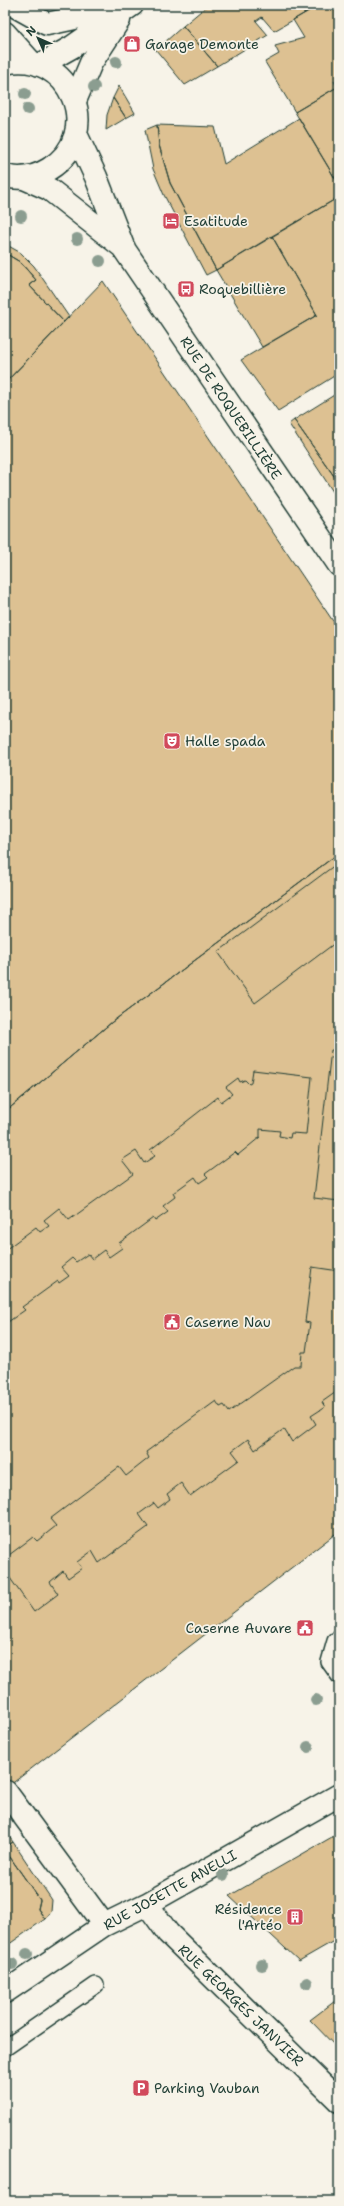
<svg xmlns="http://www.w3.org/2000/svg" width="344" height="2206" font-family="'Shantell Sans',sans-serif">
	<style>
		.building { fill: #ddc192; stroke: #1f3d34 }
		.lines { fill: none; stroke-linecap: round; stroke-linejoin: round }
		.service-casing { stroke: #1f3d34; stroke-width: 18 }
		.minor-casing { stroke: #1f3d34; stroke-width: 25 }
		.tertiary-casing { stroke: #1f3d34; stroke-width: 25 }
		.service { stroke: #f7f3e8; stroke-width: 15 }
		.minor { stroke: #f7f3e8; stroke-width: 22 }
		.tertiary { stroke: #f7f3e8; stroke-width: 22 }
		.tree { fill: #8b9d90 }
		.labels { text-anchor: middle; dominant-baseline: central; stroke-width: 3.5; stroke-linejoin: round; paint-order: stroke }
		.poi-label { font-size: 14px; fill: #1f3d34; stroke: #f7f3e8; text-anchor: start }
		.street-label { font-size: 14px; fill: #1f3d34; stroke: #f7f3e8 }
	</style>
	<rect width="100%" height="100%" fill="#f7f3e8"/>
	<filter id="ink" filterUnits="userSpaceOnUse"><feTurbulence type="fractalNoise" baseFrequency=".025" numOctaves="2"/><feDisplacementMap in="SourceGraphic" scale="8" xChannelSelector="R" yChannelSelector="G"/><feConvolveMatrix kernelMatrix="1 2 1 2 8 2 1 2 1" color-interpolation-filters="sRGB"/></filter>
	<g filter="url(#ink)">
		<path class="building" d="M 208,5 L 319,5 L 274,31 L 262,17 L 256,21 L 268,35 L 217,66 L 183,26 Z
			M 319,5 L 339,5 L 339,77 L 334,81 L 337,87 L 295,112 L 265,62 L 279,54 L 275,46 L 304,38 L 293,20 Z
			M 183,26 L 217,66 L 185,85 L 156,50 Z
			M 119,86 L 135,113 L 126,118 L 113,98 Z
			M 339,86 L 339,185 L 295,112 Z
			M 113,98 L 126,118 L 106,130 L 107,115 Z
			M 299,118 L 339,185 L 339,197 L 216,270 L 170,183 L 159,145 L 157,125 L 215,127 L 224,164 Z
			M 157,125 L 159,145 L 170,183 L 216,270 L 206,275 L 164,195 L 153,169 L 145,130 Z
			M 339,197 L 339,373 L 278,411 L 241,360 L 317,315 L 272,236 Z
			M 272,236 L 317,315 L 262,347 L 216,270 Z
			M 5,244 L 21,253 L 34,266 L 69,317 L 64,322 L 29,285 L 36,280 L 20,262 L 5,253 Z
			M 5,253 L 20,262 L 36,280 L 29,285 L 64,322 L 5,383 Z
			M 103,281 L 339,630 L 339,853 L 112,1022 L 5,1112 L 5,383 Z
			M 339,392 L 339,483 L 294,420 Z
			M 294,420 L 339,483 L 339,501 L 289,424 Z
			M 339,853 L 339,1531 L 5,1789 L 5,1112 L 112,1022 Z
			M 339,862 L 339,940 L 255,1003 L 218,952 Z
			M 331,1050 L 339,1051 L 339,1201 L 314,1198 Z
			M 253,1070 L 312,1077 L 306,1134 L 291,1133 L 290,1138 L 279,1136 L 280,1131 L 260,1129 L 260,1137 L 238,1155 L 235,1152 L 205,1174 L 208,1177 L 199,1183 L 195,1177 L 173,1193 L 175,1197 L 163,1206 L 168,1212 L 155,1221 L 153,1218 L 119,1243 L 122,1248 L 109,1257 L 104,1250 L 92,1259 L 88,1254 L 76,1262 L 72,1258 L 61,1267 L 69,1276 L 59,1283 L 58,1281 L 22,1307 L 25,1310 L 5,1324 L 5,1250 L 36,1227 L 40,1232 L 49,1226 L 44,1220 L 59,1208 L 69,1220 L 133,1174 L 122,1160 L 136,1151 L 144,1163 L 155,1156 L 150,1150 L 218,1097 L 221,1102 L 232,1094 L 226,1087 L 238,1078 L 240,1082 L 245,1080 L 249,1084 L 251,1083 Z
			M 312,1267 L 339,1271 L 339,1370 L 337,1369 L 337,1376 L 339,1379 L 339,1390 L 322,1402 L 325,1407 L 311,1416 L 316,1424 L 292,1442 L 284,1429 L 255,1450 L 248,1439 L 232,1451 L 239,1460 L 190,1496 L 181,1483 L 167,1494 L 170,1499 L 158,1508 L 154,1503 L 139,1514 L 148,1527 L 99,1563 L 92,1551 L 77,1562 L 82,1568 L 68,1578 L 63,1571 L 50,1582 L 58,1594 L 34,1612 L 5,1571 L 5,1558 L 33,1537 L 37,1541 L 56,1526 L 50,1519 L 119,1467 L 126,1476 L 149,1458 L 146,1452 L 216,1401 L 220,1407 L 224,1405 L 229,1412 L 294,1366 L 301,1366 L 302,1352 L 306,1352 L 310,1323 L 305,1322 Z
			M 5,1831 L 13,1842 L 5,1847 Z
			M 339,1833 L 339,1938 L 299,1961 L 229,1896 Z
			M 13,1842 L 52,1900 L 51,1912 L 45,1919 L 38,1909 L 40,1900 L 5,1850 L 5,1847 Z
			M 5,1850 L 40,1900 L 38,1909 L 45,1919 L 5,1947 Z
			M 339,1998 L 339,2050 L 310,2020 Z"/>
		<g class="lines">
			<g class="service-casing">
				<path id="service" d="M 339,1638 L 335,1641 L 329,1662 L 339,1676
					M 5,2048 L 96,1985"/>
			</g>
			<g class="minor-casing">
				<path id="minor" d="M 13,5 L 47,24 L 89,15 L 112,5
					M 40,65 L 72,47 L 132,5
					M 75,101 L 91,63 L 119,20
					M 76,134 L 96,177 L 124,249 L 339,565
					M 24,178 L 49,189 L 124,248
					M 6,1792 L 104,1925
					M 147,1904 L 168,1933 L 339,2101
					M 5,1992 L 104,1925 L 147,1904 L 339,1795"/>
			</g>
			<g class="tertiary-casing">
				<path id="tertiary" d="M 5,33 L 31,62
					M 5,63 C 70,48 106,134 49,169 C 36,177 20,180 5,176"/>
			</g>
			<use href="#service" class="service"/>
			<use href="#minor" class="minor"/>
			<use href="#tertiary" class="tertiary"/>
		</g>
		<g class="tree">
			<circle cx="116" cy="62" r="6"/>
			<circle cx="94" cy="87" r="6"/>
			<circle cx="25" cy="94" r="6"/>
			<circle cx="28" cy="109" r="6"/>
			<circle cx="21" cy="216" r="6"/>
			<circle cx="77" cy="239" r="6"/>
			<circle cx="100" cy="261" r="6"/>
			<circle cx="316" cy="1700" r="6"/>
			<circle cx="308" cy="1747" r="6"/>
			<circle cx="223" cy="1875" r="6"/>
			<circle cx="27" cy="1954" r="6"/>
			<circle cx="12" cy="1964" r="6"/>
			<circle cx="262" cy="1965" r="6"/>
			<circle cx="307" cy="1983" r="6"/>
		</g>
	</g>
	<defs>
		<g id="shop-square" transform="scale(0.9)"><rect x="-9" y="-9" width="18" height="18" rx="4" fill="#d1495b" stroke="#f7f3e8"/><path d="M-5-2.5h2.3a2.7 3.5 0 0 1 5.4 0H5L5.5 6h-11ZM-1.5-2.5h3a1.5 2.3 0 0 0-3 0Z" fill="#fff"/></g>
		<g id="hotel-square" transform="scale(0.9)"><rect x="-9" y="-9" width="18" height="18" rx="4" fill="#d1495b" stroke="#f7f3e8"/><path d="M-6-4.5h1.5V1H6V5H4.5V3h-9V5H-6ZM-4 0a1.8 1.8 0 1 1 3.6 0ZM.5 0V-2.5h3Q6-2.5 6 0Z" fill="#fff"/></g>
		<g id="bus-square" transform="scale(0.9)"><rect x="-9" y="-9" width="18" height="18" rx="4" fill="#d1495b" stroke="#f7f3e8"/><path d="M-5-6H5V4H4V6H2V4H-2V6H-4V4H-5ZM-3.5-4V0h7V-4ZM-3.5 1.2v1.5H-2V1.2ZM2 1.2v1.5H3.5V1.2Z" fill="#fff"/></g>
		<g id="theatre-square" transform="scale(0.9)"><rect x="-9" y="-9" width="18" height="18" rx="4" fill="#d1495b" stroke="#f7f3e8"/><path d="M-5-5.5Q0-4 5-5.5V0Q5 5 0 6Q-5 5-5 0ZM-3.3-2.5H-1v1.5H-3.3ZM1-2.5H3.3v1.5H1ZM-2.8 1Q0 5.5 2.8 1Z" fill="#fff"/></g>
		<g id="civic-square" transform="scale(0.9)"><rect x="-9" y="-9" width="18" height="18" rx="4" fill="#d1495b" stroke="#f7f3e8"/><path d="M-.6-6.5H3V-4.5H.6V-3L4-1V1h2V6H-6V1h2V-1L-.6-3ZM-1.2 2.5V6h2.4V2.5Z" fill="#fff"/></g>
		<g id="building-square" transform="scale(0.9)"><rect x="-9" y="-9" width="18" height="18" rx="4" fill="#d1495b" stroke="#f7f3e8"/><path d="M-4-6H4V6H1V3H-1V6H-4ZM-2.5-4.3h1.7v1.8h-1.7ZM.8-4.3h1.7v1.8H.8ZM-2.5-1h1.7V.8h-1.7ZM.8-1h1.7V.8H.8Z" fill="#fff"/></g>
		<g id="parking-square" transform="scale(0.9)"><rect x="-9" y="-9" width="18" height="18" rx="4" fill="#d1495b" stroke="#f7f3e8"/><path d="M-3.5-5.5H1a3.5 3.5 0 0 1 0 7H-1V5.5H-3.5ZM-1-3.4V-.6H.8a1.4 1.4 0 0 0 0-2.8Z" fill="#fff"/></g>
	</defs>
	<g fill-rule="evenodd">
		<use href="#shop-square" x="132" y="44"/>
		<use href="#hotel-square" x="171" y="221"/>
		<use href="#bus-square" x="186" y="289"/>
		<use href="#theatre-square" x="172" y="741"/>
		<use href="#civic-square" x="172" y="1322"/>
		<use href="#civic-square" x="305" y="1628"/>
		<use href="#building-square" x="295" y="1917"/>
		<use href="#parking-square" x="141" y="2088"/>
	</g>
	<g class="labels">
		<g class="poi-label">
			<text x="145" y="44">Garage Demonte</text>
			<text x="184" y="221">Esatitude</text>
			<text x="199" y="289">Roquebillière</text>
			<text x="185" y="741">Halle spada</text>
			<text x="185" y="1322">Caserne Nau</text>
			<text x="292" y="1628" text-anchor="end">Caserne Auvare</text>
			<text x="282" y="1909" text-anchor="end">Résidence<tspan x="282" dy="16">l'Artéo</tspan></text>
			<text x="154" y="2088">Parking Vauban</text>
		</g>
		<g class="street-label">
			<text transform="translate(231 408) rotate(56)">RUE DE ROQUEBILLIÈRE</text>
			<text transform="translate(170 1890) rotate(-29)">RUE JOSETTE ANELLI</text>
			<text transform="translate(241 2005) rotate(44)">RUE GEORGES JANVIER</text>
		</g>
	</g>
	<rect width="344" height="2206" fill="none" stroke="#f7f3e8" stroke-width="20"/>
	<rect x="10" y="10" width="324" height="2186" fill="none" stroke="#1f3d34" stroke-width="1.5" filter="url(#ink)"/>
	<g transform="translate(38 38) rotate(315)" stroke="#f7f3e8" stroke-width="3" paint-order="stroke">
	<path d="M0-3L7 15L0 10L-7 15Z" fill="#1f3d34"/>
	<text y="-6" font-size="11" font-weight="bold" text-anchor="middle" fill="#1f3d34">N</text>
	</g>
</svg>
